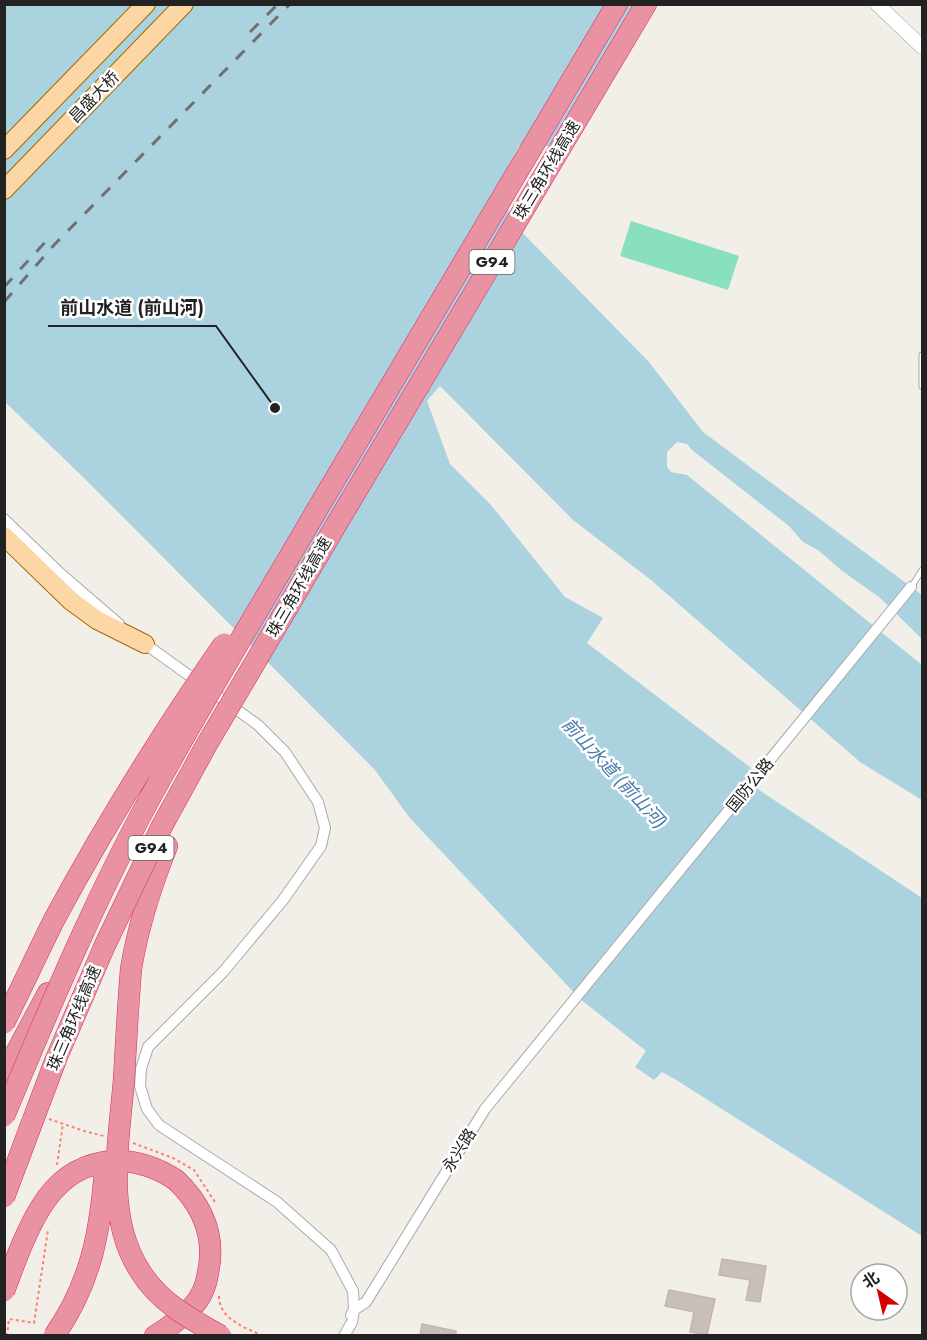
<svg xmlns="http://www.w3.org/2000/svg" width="927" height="1340" font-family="Jost,'Noto Sans SC',sans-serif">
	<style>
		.pitch { fill: #88e0be }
		.water { fill: #aad3df }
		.building { fill: #c7bfb8; stroke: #c4b6ab; stroke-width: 1.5 }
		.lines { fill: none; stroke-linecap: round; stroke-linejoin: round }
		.service-casing { stroke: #a9a9a9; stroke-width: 7 }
		.minor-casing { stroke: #a9a9a9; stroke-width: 12 }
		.tertiary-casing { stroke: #a9a9a9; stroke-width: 15 }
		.primary-casing { stroke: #a06b00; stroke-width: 20 }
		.motorway-casing { stroke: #dc2a67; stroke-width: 22 }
		.path { stroke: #fa8072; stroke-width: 2; stroke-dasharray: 3 3; stroke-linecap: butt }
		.service { stroke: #fff; stroke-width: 5 }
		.minor { stroke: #fff; stroke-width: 10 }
		.tertiary { stroke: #fff; stroke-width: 14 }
		.primary { stroke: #fcd6a4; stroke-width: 18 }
		.motorway { stroke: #e892a2; stroke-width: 21 }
		.rail { stroke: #707070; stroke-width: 3; stroke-dasharray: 12 12; stroke-linecap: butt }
		.motorway-bridge-casing { stroke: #dc2a67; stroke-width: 22; stroke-linecap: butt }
		.motorway-bridge { stroke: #e892a2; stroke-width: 21 }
		.labels { text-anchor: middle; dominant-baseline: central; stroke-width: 5; stroke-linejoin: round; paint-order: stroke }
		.shield { fill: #fff; stroke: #646464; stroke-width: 1.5 }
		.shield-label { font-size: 15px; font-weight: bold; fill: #222 }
		.street-label { font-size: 16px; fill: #222; stroke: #fff }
		.water-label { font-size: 18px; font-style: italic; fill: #4a7aab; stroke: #fff }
		.leader { fill: none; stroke: #222; stroke-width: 2 }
		.callout-dot { fill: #222; stroke: #fff; stroke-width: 2 }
		.callout-label { font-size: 18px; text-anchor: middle; font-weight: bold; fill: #222; stroke: #fff; stroke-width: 5; stroke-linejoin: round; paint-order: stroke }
	</style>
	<rect width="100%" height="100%" fill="#f2efe9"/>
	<path class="pitch" d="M 631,221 L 739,256 L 728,290 L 620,256 Z"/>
	<path class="water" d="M 4,5 L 637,5 L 563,146 L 519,146 L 501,180 L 511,221 L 649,362 L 703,432 L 922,595 L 922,639 L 879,597 L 841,570 L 818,550 L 803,542 L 789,526 L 692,450 L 687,444 L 677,442 L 667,452 L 667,467 L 671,472 L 687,475 L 922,665 L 922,800 L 860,762 L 651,580 L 573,520 L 440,386 L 427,401 L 450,464 L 491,505 L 565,597 L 603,618 L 587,643 L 751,768 L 759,790 L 922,898 L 922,1236 L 673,1078 L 662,1072 L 654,1080 L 635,1067 L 646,1051 L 580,999 L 409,817 L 375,770 L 83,477 L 5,402 Z"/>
	<path class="building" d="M 722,1259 L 766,1266 L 760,1302 L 746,1300 L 750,1280 L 719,1275 Z
		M 669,1290 L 715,1299 L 707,1335 L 690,1332 L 694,1312 L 665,1306 Z
		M 422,1324 L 456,1331 L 456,1335 L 420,1335 Z"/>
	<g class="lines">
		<g class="service-casing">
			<path id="service" d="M 922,355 L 922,386
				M 912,586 L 922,570"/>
		</g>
		<g class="minor-casing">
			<path id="minor" d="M 4,519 L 61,574 L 119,624
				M 141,641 L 258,725 L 285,752 L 318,802 L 325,828 L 321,846 L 283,900 L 223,972 L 148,1047 L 141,1069 L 140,1086 L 147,1109 L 159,1125 L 277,1202 L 331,1250 L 353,1291 L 354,1310 L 352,1322 L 344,1336
				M 351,1315 L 354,1310 L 366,1302 L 485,1109 L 911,587"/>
		</g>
		<g class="tertiary-casing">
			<path id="tertiary" d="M 877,4 L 922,47"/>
		</g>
		<g class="primary-casing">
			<path id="primary" d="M 4,150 L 146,4
				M 4,190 L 184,4
				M 4,536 L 71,601 L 97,620 L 145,644"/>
		</g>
		<g class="motorway-casing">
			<path id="motorway" d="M 318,508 L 617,4
				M 339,520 L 646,4
				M 131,969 C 138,926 151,886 167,846
				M 4,1075 L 48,993
				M 155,1336 C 168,1328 181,1318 192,1307 C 201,1298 206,1286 208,1273 C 216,1236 203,1206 176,1180"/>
		</g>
		<path class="path" d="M 49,1119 L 84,1131 L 104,1136
			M 133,1143 L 173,1158 L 194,1170 L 215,1202
			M 57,1165 L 63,1123
			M 219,1296 C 219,1319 244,1327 263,1336
			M 7,1336 L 9,1319 L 34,1323 L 48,1230"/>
		<use href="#service" class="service"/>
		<use href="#minor" class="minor"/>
		<use href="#tertiary" class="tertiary"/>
		<use href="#primary" class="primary"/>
		<use href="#motorway" class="motorway"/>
		<path class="rail" d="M 250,32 L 278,4
			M 4,287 L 49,238
			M 4,302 L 54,245 L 290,4"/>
		<g class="motorway-bridge-casing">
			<path id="motorway-bridge" d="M 131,969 C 128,1006 126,1042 124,1079 C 119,1141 104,1215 140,1271 C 159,1302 190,1319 221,1336
				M 4,1023 C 21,989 37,954 54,920 C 105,825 163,732 224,644
				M 4,1116 C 52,1001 100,887 161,778 C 211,687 266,598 318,508
				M 4,1197 L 56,1059 L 105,945 L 162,826 L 207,744 L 339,520
				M 4,1291 C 15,1262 25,1233 41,1207 C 73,1155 128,1149 176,1180
				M 54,1336 C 91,1283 100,1233 105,1170"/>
		</g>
		<use href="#motorway-bridge" class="motorway-bridge"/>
	</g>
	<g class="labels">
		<g class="shield">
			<rect x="469.5" y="250" width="45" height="24" rx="4.5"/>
			<rect x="128.5" y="836" width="45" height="24" rx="4.5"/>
		</g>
		<g class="shield-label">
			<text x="492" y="262">G94</text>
			<text x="151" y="848">G94</text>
		</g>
		<g class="street-label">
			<text transform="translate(94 97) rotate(-46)">昌盛大桥</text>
			<text transform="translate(547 170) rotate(-59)">珠三角环线高速</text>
			<text transform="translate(299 587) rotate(-60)">珠三角环线高速</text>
			<text transform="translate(750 785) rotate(-51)">国防公路</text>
			<text transform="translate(74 1018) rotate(-67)">珠三角环线高速</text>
			<text transform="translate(459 1150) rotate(-58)">永兴路</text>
		</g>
		<g class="water-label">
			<text transform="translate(614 773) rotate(47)">前山水道 (前山河)</text>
		</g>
	</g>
	<path class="leader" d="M275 408L216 326H48"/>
	<circle class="callout-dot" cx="275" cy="408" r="6"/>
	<g class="callout-label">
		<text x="132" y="314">前山水道 (前山河)</text>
	</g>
	<rect width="927" height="1340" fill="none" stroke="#222222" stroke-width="12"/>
	<g transform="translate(879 1292) rotate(326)"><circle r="28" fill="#ffffff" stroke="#a7a7a7" stroke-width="1.5"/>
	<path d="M0-4.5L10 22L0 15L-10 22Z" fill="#d40000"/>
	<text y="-9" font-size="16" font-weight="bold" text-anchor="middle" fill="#222222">北</text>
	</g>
</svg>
